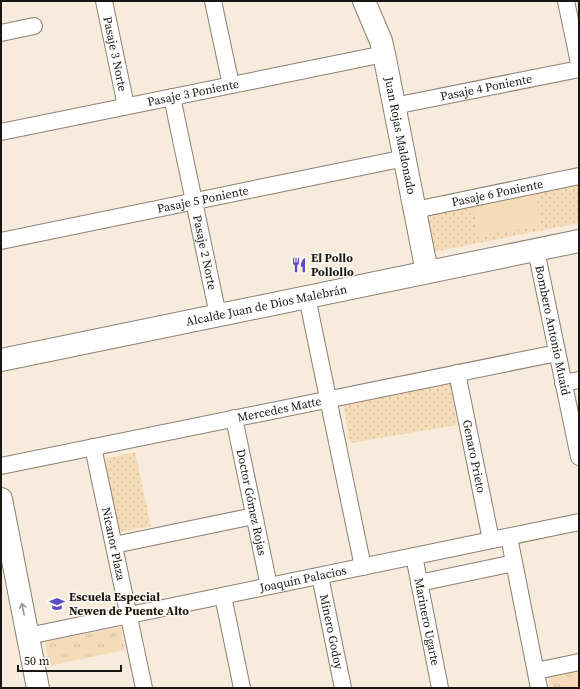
<svg xmlns="http://www.w3.org/2000/svg" width="580" height="689" font-family="'Source Serif 4',serif">
	<style>
		.grass { fill: url(#grass-tufts) }
		.park { fill: url(#park-dots) }
		.pitch { fill: #f6dbb8 }
		.lines { fill: none; stroke-linecap: round; stroke-linejoin: round }
		.street-casing { stroke: #8a7f71; stroke-width: 18 }
		.secondary-casing { stroke: #8a7f71; stroke-width: 24 }
		.primary-casing { stroke: #8a7f71; stroke-width: 24 }
		.street { stroke: #fff; stroke-width: 16 }
		.secondary { stroke: #fff; stroke-width: 22 }
		.primary { stroke: #fff; stroke-width: 22 }
		.oneway { stroke: #989694 }
		.labels { text-anchor: middle; dominant-baseline: central; stroke-width: 3; stroke-linejoin: round; paint-order: stroke }
		.street-label { font-size: 12px; fill: #1a1611; stroke: #fef9f3 }
		.poi-label { font-size: 12px; font-weight: bold; fill: #1a1611; stroke: #fef9f3; text-anchor: start }
	</style>
	<defs>
		<pattern id="grass-tufts" width="24" height="20" patternUnits="userSpaceOnUse"><rect width="24" height="20" fill="#f6dbb8"/><path d="M3 7l-1-3M5 7V3M7 7l1-3M15 17l-1-3M17 17v-4M19 17l1-3" fill="none" stroke="#d2bb9d"/></pattern>
		<pattern id="park-dots" width="8" height="8" patternUnits="userSpaceOnUse"><rect width="8" height="8" fill="#f6dbb8"/><path d="M2 2h.1M6 6h.1" fill="none" stroke="#d2bb9d" stroke-width="1.8" stroke-linecap="round"/></pattern>
	</defs>
	<rect width="100%" height="100%" fill="#f7ebdb"/>
	<path class="grass" d="M 121,627 L 125,650 L 49,666 L 45,642 Z
		M 579,668 L 579,688 L 550,688 L 548,675 Z"/>
	<path class="park" d="M 579,181 L 579,223 L 433,252 L 426,211 Z
		M 450,382 L 457,425 L 350,443 L 343,403 Z
		M 135,452 L 151,526 L 119,532 L 104,459 Z"/>
	<path class="pitch" d="M 536,195 L 541,226 L 478,236 L 473,206 Z"/>
	<g class="lines">
		<g class="street-casing">
			<g id="street">
				<path id="s1" d="M 104,1 L 126,106"/>
				<path d="M 213,1 L 231,85"/>
				<path d="M 566,1 L 579,63"/>
				<path d="M 1,33 L 34,26"/>
				<path id="s2" d="M 172,97 L 218,315"/>
				<path id="s3" d="M 394,106 L 579,69"/>
				<path id="s4" d="M 1,132 L 384,54"/>
				<path id="s5" d="M 415,210 L 579,176"/>
				<path id="s6" d="M 1,241 L 405,158"/>
				<path id="s7" d="M 536,250 L 579,457"/>
				<path d="M 307,297 L 363,567"/>
				<path id="s8" d="M 457,373 L 491,540"/>
				<path d="M 563,383 L 579,380"/>
				<path id="s9" d="M 234,418 L 269,586"/>
				<path id="s10" d="M 93,447 L 144,688"/>
				<path id="s11" d="M 1,466 L 557,353"/>
				<path d="M 509,537 L 539,688"/>
				<path d="M 114,545 L 254,516"/>
				<path id="s12" d="M 414,556 L 440,688"/>
				<path id="s13" d="M 320,576 L 343,688"/>
				<path d="M 419,583 L 514,563"/>
				<path d="M 223,596 L 242,688"/>
				<path id="s14" d="M 28,636 L 579,522"/>
				<path d="M 536,671 L 579,662"/>
			</g>
		</g>
		<g class="secondary-casing">
			<g id="secondary">
				<path id="s15" d="M 364,1 L 381,41 L 384,54 L 427,272"/>
				<path id="s16" d="M 1,360 L 579,241"/>
			</g>
		</g>
		<g class="primary-casing">
			<path id="primary" d="M 1,499 L 38,688"/>
		</g>
		<use href="#street" class="street"/>
		<use href="#secondary" class="secondary"/>
		<use href="#primary" class="primary"/>
	</g>
	<defs><path id="oneway-shaft" d="M-6 0H5M1.5-3L5.5 0L1.5 3" fill="none" stroke-width="1.6" stroke-linecap="round" stroke-linejoin="round"/></defs>
	<use class="oneway" href="#oneway-shaft" transform="translate(23 609) rotate(-101)"/>
	<defs>
		<g id="restaurant-bare" transform="scale(1.2)"><path d="M-5-6h1v4h1v-4h1v4h1v-4h1v5L-1.5 .5V6h-2V.5L-5-1ZM5-6V6H3V1.5H1.5Q1.5-4 5-6Z" fill="#5c4cc4" stroke="#fef9f3" stroke-width="2.5" paint-order="stroke"/></g>
		<g id="school-bare" transform="scale(1.2)"><path d="M0-5L7-2L0 1L-7-2ZM-4 1L0 2.5L4 1V4Q0 6-4 4Z" fill="#5c4cc4" stroke="#fef9f3" stroke-width="2.5" paint-order="stroke"/></g>
	</defs>
	<g fill-rule="evenodd">
		<use href="#restaurant-bare" x="299" y="265"/>
		<use href="#school-bare" x="57" y="604"/>
	</g>
	<g class="labels">
		<g class="street-label">
			<text stroke="none"><textPath href="#s1" startOffset="54">Pasaje 3 Norte</textPath></text>
			<text stroke="none"><textPath href="#s3" startOffset="94">Pasaje 4 Poniente</textPath></text>
			<text stroke="none"><textPath href="#s4" startOffset="196">Pasaje 3 Poniente</textPath></text>
			<text stroke="none"><textPath href="#s15" startOffset="140">Juan Rojas Maldonado</textPath></text>
			<text stroke="none"><textPath href="#s5" startOffset="84">Pasaje 6 Poniente</textPath></text>
			<text stroke="none"><textPath href="#s6" startOffset="206">Pasaje 5 Poniente</textPath></text>
			<text stroke="none"><textPath href="#s2" startOffset="159">Pasaje 2 Norte</textPath></text>
			<text stroke="none"><textPath href="#s16" startOffset="271">Alcalde Juan de Dios Malebrán</textPath></text>
			<text stroke="none"><textPath href="#s7" startOffset="82">Bombero Antonio Muaid</textPath></text>
			<text stroke="none"><textPath href="#s11" startOffset="284">Mercedes Matte</textPath></text>
			<text stroke="none"><textPath href="#s8" startOffset="85">Genaro Prieto</textPath></text>
			<text stroke="none"><textPath href="#s9" startOffset="86">Doctor Gómez Rojas</textPath></text>
			<text stroke="none"><textPath href="#s10" startOffset="99">Nicanor Plaza</textPath></text>
			<text stroke="none"><textPath href="#s14" startOffset="281">Joaquín Palacios</textPath></text>
			<text stroke="none"><textPath href="#s12" startOffset="67">Marinero Ugarte</textPath></text>
			<text stroke="none"><textPath href="#s13" startOffset="57">Minero Godoy</textPath></text>
		</g>
		<g class="poi-label">
			<text x="311" y="258">El Pollo<tspan x="311" dy="14">Pollollo</tspan></text>
			<text x="69" y="597">Escuela Especial<tspan x="69" dy="14">Newen de Puente Alto</tspan></text>
		</g>
	</g>
	<rect width="580" height="689" fill="none" stroke="#1a1611" stroke-width="4"/>
	<path d="M18 665v6h103v-6" fill="none" stroke="#1a1611" stroke-width="2"/>
	<text x="24" y="665" font-size="12" fill="#1a1611" stroke="#fef9f3" stroke-width="3" paint-order="stroke">50 m</text>
</svg>
